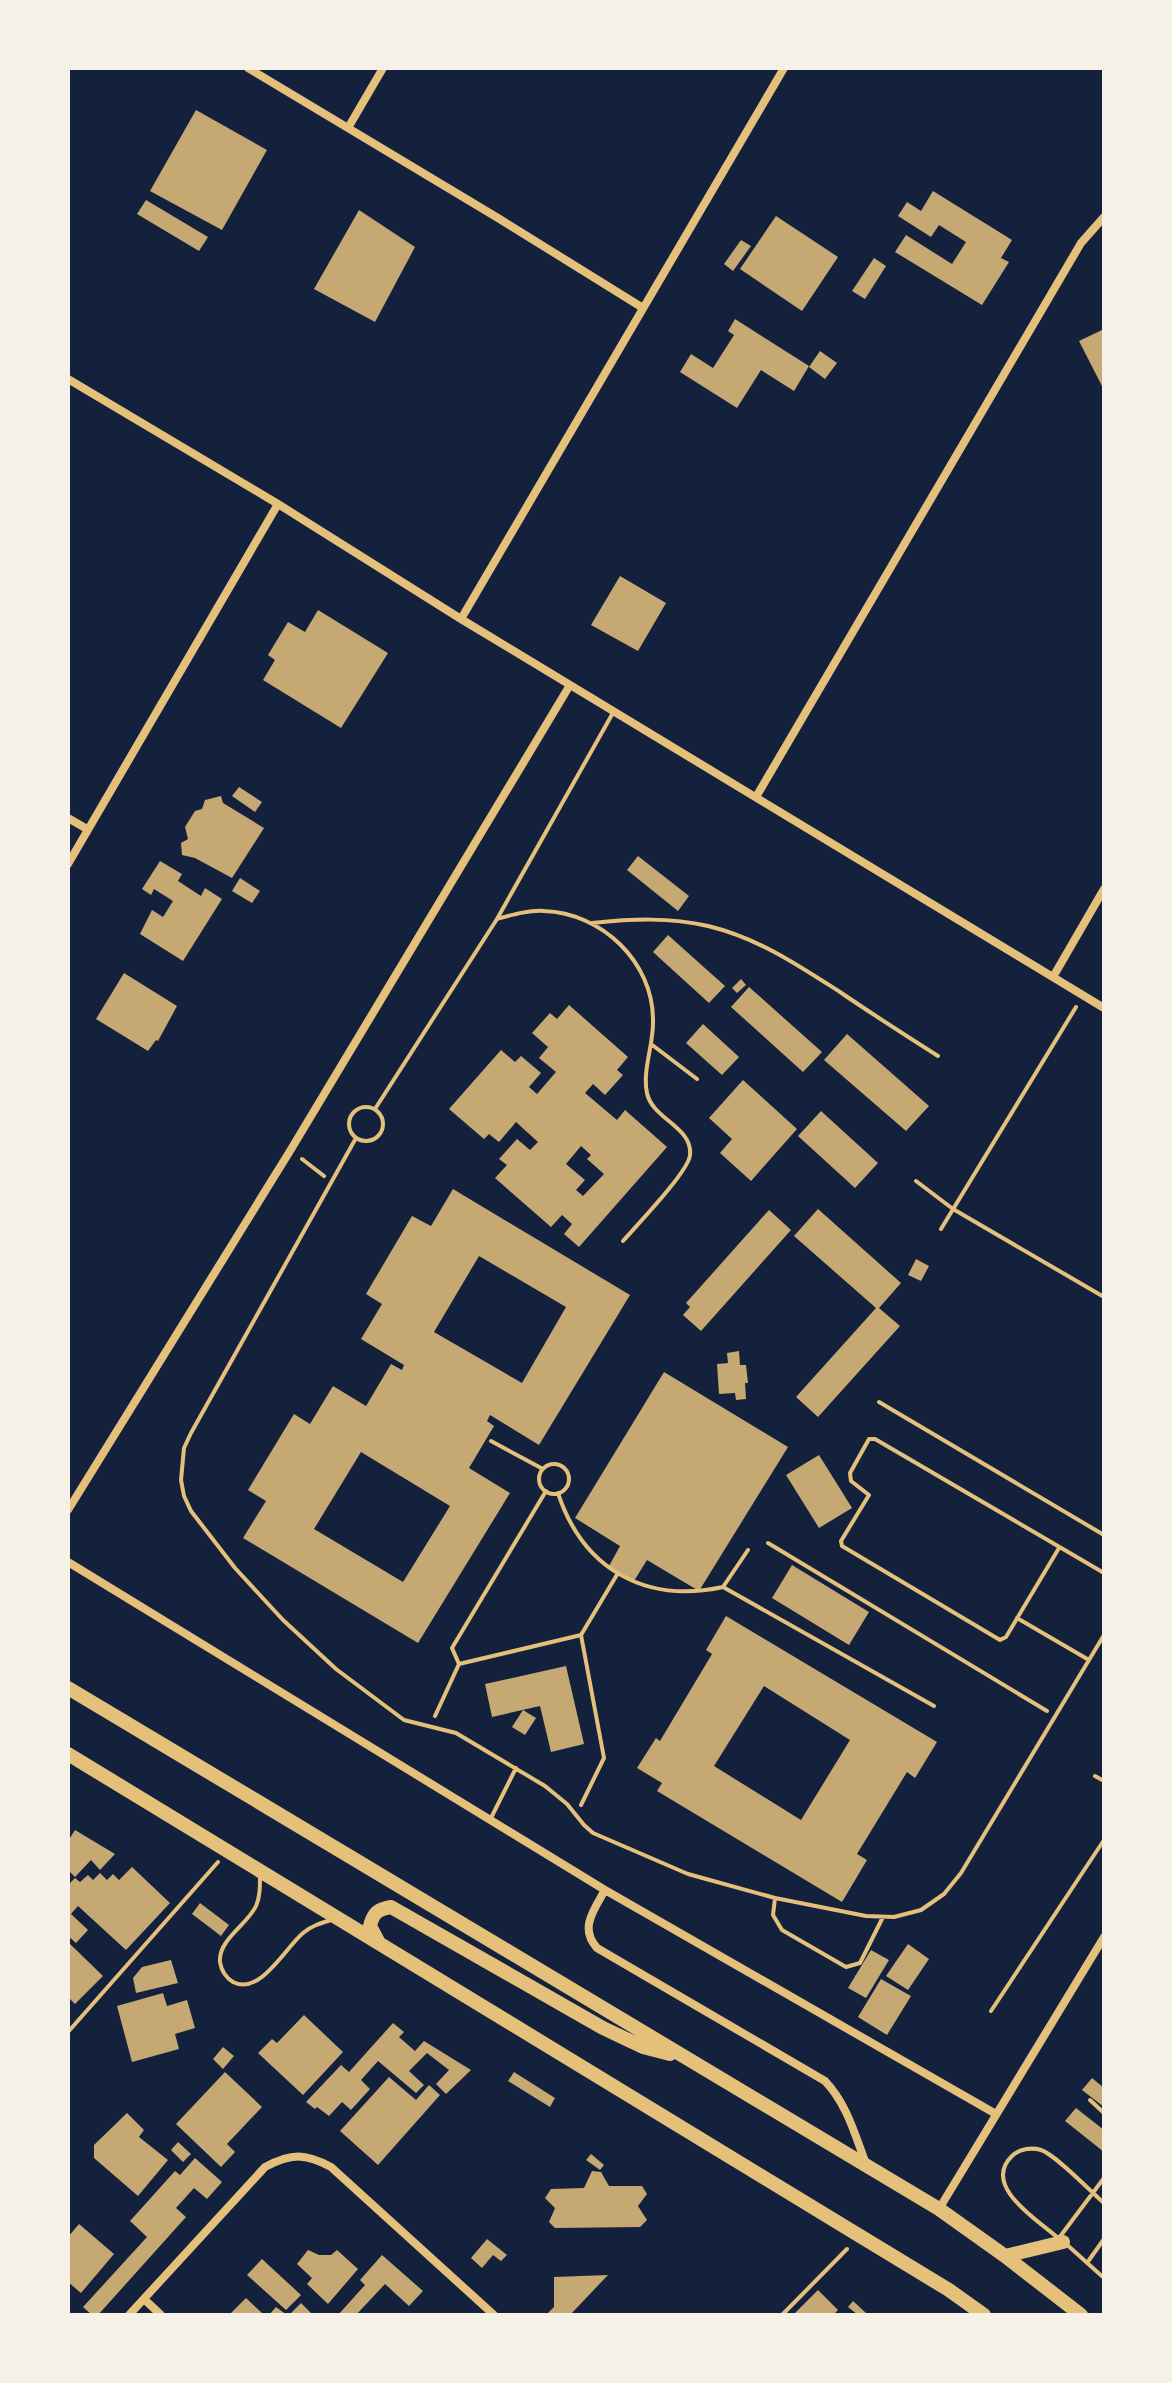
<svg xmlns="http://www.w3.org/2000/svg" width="1172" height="2383" font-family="'Fira Sans Condensed',sans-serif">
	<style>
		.building { fill: #c6a872; fill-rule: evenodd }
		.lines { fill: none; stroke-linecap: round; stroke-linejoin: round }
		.path { stroke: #e5c07b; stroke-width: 4 }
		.service { stroke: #e5c07b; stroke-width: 4 }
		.minor { stroke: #e5c07b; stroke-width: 8 }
		.primary { stroke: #e5c07b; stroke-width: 14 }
	</style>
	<rect width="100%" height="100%" fill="#14213d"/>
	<path class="building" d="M 196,110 L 267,150 L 222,230 L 150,191 Z
		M 933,191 L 1012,240 L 1001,258 L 1009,262 L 982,305 L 895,252 L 906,235 L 952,264 L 966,242 L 939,225 L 931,237 L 898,216 L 907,202 L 921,211 Z
		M 146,200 L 208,237 L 199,251 L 137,214 Z
		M 359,210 L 415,247 L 375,322 L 314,289 Z
		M 776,216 L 838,257 L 802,311 L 740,269 Z
		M 741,240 L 751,246 L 733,271 L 724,264 Z
		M 874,258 L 886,266 L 865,299 L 852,291 Z
		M 735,319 L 809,366 L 794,391 L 761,370 L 737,408 L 680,372 L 691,354 L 713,368 L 734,335 L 728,331 Z
		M 1104,329 L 1104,390 L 1079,341 Z
		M 820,351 L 837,363 L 825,379 L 809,367 Z
		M 620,576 L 666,603 L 638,651 L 591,625 Z
		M 318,610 L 388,653 L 341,728 L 263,680 L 275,660 L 268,655 L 288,622 L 305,632 Z
		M 239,787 L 262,802 L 255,812 L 232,796 Z
		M 221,796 L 223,803 L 264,828 L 232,878 L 195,858 L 182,855 L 181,843 L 188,839 L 185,827 L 195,811 L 202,809 L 205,800 Z
		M 638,856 L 689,896 L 678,911 L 627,870 Z
		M 160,861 L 182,874 L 178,881 L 201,896 L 205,888 L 222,899 L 183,961 L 140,934 L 152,910 L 163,917 L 173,901 L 154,889 L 151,895 L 142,889 Z
		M 240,878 L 260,891 L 252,903 L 232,891 Z
		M 668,935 L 725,986 L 709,1003 L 653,952 Z
		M 124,973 L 177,1006 L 158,1041 L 156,1040 L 148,1051 L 96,1019 Z
		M 741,979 L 746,985 L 737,993 L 732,988 Z
		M 749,987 L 822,1052 L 803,1072 L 731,1007 Z
		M 569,1005 L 628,1057 L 617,1070 L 623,1075 L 605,1095 L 593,1084 L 585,1093 L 617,1120 L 625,1110 L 667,1147 L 579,1247 L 564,1234 L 572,1224 L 562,1215 L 551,1227 L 495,1178 L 507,1165 L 499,1159 L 517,1139 L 530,1150 L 538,1142 L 516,1122 L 499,1142 L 489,1134 L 484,1139 L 449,1109 L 501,1050 L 515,1062 L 521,1056 L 541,1073 L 529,1087 L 537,1094 L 556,1072 L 539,1058 L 548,1047 L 532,1033 L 550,1013 L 557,1019 ZM 581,1146 L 591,1155 L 587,1159 L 604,1174 L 583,1196 L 576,1190 L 585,1180 L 566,1164 Z
		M 703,1024 L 739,1057 L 722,1075 L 686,1043 Z
		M 847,1034 L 929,1106 L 906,1131 L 824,1060 Z
		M 743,1080 L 797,1129 L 751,1181 L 720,1153 L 732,1139 L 709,1118 Z
		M 821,1111 L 878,1163 L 855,1188 L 798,1136 Z
		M 453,1189 L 630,1295 L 539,1445 L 490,1415 L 487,1421 L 494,1426 L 469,1468 L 510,1493 L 418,1643 L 243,1538 L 266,1501 L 248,1490 L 294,1414 L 310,1424 L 333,1386 L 366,1406 L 391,1364 L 402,1370 L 404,1365 L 361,1339 L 382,1304 L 366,1294 L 412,1216 L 431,1226 ZM 479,1256 L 566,1307 L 522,1383 L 434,1332 ZM 361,1452 L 450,1506 L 403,1582 L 314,1529 Z
		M 818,1209 L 901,1283 L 879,1308 L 900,1326 L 818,1417 L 796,1397 L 876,1308 L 794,1236 Z
		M 769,1210 L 791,1230 L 701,1331 L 683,1315 L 690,1307 L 686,1303 Z
		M 916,1259 L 929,1266 L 921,1281 L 908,1275 Z
		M 739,1351 L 740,1365 L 746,1365 L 748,1383 L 745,1383 L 746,1399 L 736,1400 L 735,1393 L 719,1394 L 717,1364 L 728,1363 L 727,1353 Z
		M 664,1372 L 788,1447 L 699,1591 L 647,1560 L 634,1581 L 609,1566 L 620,1546 L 575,1518 Z
		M 819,1455 L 852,1508 L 819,1528 L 786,1475 Z
		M 792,1565 L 869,1612 L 849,1645 L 772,1598 Z
		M 726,1616 L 937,1742 L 915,1778 L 907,1772 L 857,1854 L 867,1860 L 842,1902 L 657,1791 L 662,1783 L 637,1768 L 656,1738 L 660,1741 L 712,1654 L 706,1650 ZM 764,1686 L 850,1740 L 801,1820 L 714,1766 Z
		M 566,1666 L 584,1744 L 551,1752 L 540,1706 L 492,1717 L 485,1684 Z
		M 523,1710 L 536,1718 L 525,1735 L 512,1727 Z
		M 75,1830 L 115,1854 L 100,1870 L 91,1860 L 75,1877 L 68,1870 L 68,1841 Z
		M 132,1867 L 170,1903 L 126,1950 L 78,1906 L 71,1914 L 88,1930 L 76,1943 L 68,1936 L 68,1883 L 69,1884 L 75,1878 L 80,1882 L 88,1875 L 93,1880 L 100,1873 L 107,1880 L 113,1874 L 119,1880 Z
		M 200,1903 L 229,1925 L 221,1936 L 192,1914 Z
		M 68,1942 L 103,1976 L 75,2004 L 68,1997 Z
		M 908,1944 L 929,1959 L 908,1990 L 886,1976 Z
		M 871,1950 L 889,1960 L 866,1998 L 848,1988 Z
		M 171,1960 L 178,1983 L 136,1993 L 133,1978 L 142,1967 Z
		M 881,1979 L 911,1996 L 887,2035 L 858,2017 Z
		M 163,1993 L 167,2006 L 187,2000 L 195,2028 L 175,2034 L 179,2049 L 132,2062 L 117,2006 Z
		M 304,2015 L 343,2052 L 303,2095 L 258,2053 L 272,2039 L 277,2043 Z
		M 393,2023 L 404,2032 L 399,2037 L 415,2051 L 424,2041 L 471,2070 L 446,2094 L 436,2084 L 449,2070 L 427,2053 L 409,2071 L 424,2085 L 416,2093 L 378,2061 L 361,2080 L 370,2089 L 351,2110 L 342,2102 L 329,2116 L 317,2107 L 315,2109 L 306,2102 L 341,2065 L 349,2072 Z
		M 223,2047 L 234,2056 L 223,2069 L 213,2059 Z
		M 225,2072 L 262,2107 L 227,2144 L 235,2152 L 221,2167 L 176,2124 Z
		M 514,2072 L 555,2098 L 550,2107 L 508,2081 Z
		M 389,2077 L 416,2100 L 429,2085 L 440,2095 L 378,2165 L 340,2131 Z
		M 1092,2078 L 1104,2088 L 1104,2107 L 1082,2090 Z
		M 1076,2108 L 1104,2130 L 1104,2152 L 1065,2121 Z
		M 127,2113 L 144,2130 L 139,2137 L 168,2160 L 138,2196 L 94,2158 L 94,2145 Z
		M 178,2142 L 191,2154 L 183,2162 L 171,2150 Z
		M 591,2154 L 604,2165 L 600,2170 L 586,2160 Z
		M 195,2158 L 222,2182 L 207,2199 L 194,2188 L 176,2208 L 186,2217 L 98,2315 L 92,2315 L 83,2307 L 147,2237 L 130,2221 L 175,2171 L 180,2175 Z
		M 592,2171 L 601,2172 L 609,2186 L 642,2186 L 647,2194 L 638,2206 L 647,2220 L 640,2227 L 555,2228 L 549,2222 L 555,2208 L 545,2198 L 551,2189 L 584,2188 Z
		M 79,2224 L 114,2254 L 81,2293 L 68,2282 L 68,2237 Z
		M 487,2239 L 507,2255 L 501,2261 L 493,2255 L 482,2268 L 471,2258 Z
		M 308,2250 L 319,2255 L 331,2255 L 337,2250 L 358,2269 L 328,2304 L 307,2284 L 312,2278 L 297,2264 Z
		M 382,2255 L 423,2291 L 409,2306 L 385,2284 L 356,2315 L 338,2315 L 365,2285 L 360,2280 Z
		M 262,2259 L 301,2295 L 286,2310 L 247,2275 Z
		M 608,2275 L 570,2315 L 546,2315 L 554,2307 L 554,2277 Z
		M 818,2290 L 838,2310 L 833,2315 L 797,2315 L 795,2313 Z
		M 246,2298 L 264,2315 L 229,2315 Z
		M 853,2301 L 866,2313 L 864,2315 L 858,2315 L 848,2307 Z
		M 301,2303 L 313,2315 L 289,2315 Z
		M 276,2307 L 287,2315 L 269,2315 Z"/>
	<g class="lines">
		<path class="path" d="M 302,1159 L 324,1176
			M 916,1181 L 953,1209 L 1104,1297
			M 941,1229 L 1076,1007
			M 879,1402 L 1104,1535
			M 491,1441 L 543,1469
			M539 1479a15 15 0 1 1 30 0a15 15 0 1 1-30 0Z
			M 558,1493 C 583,1569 645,1604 723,1587 L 748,1550
			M 768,1543 L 1047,1711
			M 723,1587 L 934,1706
			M 581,1635 L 604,1758 L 581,1805
			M 459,1664 L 452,1648 L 546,1491
			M 435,1716 L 459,1664 L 581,1635 L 618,1573
			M 991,2011 L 1104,1840
			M 68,2032 L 218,1862
			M 782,2315 L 847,2249"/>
		<path class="service" d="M 497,919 C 512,915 528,910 544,911 C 602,913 653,962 653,1020 C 654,1044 642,1070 647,1093 C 652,1119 693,1127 690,1155 C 689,1171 637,1225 623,1241
			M 592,923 C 631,919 670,917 708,926 C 758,938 798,965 840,992 C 872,1014 905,1035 938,1056
			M 651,1044 L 697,1079
			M349 1124a17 17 0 1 1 34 0a17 17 0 1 1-34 0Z
			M 375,1109 L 497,919 L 614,711
			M 356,1138 L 191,1433 L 184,1448 L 181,1480 L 184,1496 L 191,1511 L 235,1568 L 283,1620 L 336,1669 L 404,1720 L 456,1733 L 545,1786 L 567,1804 L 584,1825 L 593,1833 L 688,1874 L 775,1898 L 866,1916 L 894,1917 L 921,1910 L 944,1894 L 961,1873 L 1104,1635
			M 1059,1548 L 1006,1637 L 1000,1640 L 842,1546 L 841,1541 L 869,1495 L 851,1481 L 850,1473 L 869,1439 L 875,1439 L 1104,1573
			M 1017,1618 L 1089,1660
			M 1095,1776 L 1104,1781
			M 490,1820 L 516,1768
			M 260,1876 C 260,1887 260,1897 256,1906 C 247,1925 218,1940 220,1962 C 221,1970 226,1978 233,1982 C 260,1996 285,1948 303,1933 C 311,1926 321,1923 331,1920
			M 775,1898 L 773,1915 L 782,1930 L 846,1967 L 860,1963 L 883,1917
			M 1090,2100 L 1104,2113
			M 1058,2238 C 1038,2220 981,2186 1012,2156 C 1019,2149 1031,2147 1041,2150 C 1056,2155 1090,2191 1104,2203
			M 1059,2238 L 1104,2178
			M 1065,2243 L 1104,2278
			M 1087,2263 L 1104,2239"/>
		<path class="minor" d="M 248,68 L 498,218 L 643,308
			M 348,128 L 383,68
			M 68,379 L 278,504 L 461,619 L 1104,1008
			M 461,619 L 784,68
			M 756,797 L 1081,243 L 1104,217
			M 68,818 L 87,829
			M 68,864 L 278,504
			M 1053,977 L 1104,889
			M 68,1510 L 290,1151 L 570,685
			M 68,1562 L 605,1890 L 996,2114
			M 605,1890 C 594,1910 579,1928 597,1948 L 825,2081 C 847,2104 855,2135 866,2164
			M 939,2209 L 1104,1937
			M 144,2299 L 161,2315
			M 129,2315 L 265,2167 C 291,2153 305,2153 331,2167 L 494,2315"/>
		<path class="primary" d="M 68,1688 L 939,2209 L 1005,2256 L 1081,2315
			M 68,1754 L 860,2236 L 949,2290 L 984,2315
			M 379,1943 L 370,1926 C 373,1913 378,1909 391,1907 L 603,2028 L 643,2047 L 670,2054
			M 1005,2256 L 1063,2242"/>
	</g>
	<rect width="1172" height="2383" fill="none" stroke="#f6f1e7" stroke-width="140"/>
</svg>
